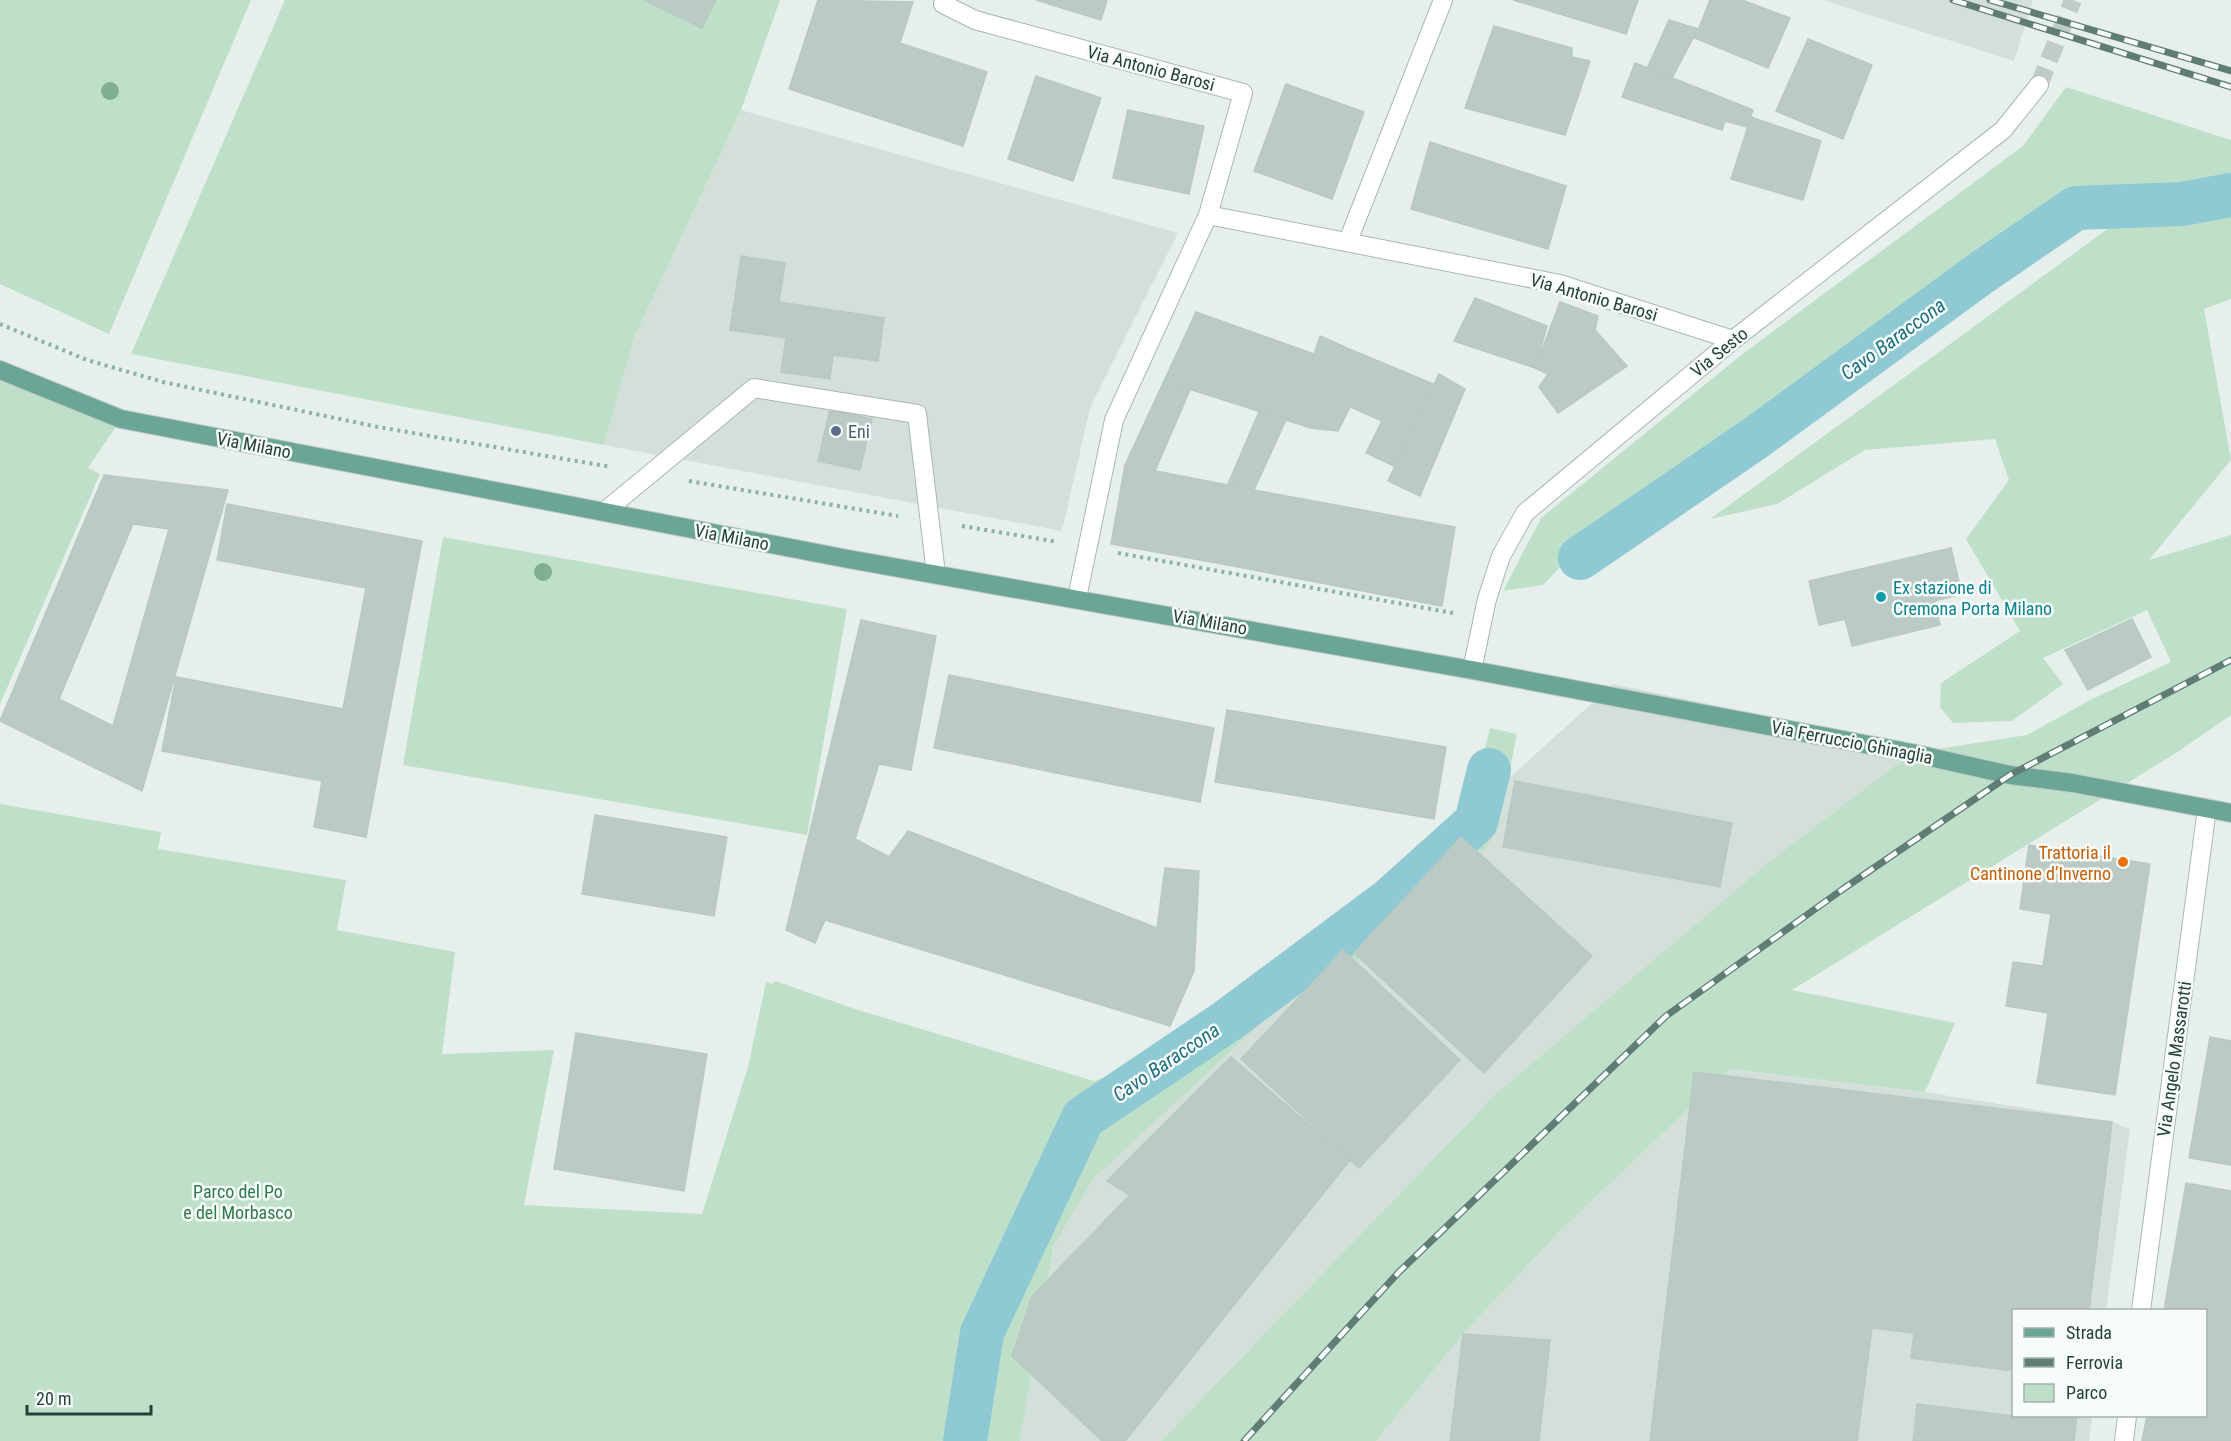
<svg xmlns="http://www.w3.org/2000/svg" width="2231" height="1441" font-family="'Roboto Condensed',sans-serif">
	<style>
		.built { fill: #d4dfda }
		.green { fill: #bfe0c8 }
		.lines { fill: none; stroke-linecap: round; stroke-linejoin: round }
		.canal { stroke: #8ec9d4; stroke-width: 44 }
		.building { fill: #bbcac4; stroke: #b8c9c2; stroke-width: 1.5; fill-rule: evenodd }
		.minor-tunnel { stroke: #bfccc8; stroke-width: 18; stroke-dasharray: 18 9; stroke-linecap: butt }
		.minor-casing { stroke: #a8b8b2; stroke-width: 20 }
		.major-casing { stroke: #c2cac8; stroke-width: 20 }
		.path { stroke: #86b3a5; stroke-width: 4; stroke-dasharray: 3 4.5; stroke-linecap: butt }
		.minor { stroke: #fff; stroke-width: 18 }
		.major { stroke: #6aa596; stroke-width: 18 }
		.rail-casing { stroke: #5f7d75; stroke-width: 7 }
		.rail { stroke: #f7fbf9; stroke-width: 4.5; stroke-dasharray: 14; stroke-linecap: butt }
		.tree { fill: #80af93 }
		.service-dot { fill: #5c6f8a; stroke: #f7fbf9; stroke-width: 2 }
		.culture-dot { fill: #0f9aa8; stroke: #f7fbf9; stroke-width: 2 }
		.food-dot { fill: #e8710a; stroke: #f7fbf9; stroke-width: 2 }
		.labels { text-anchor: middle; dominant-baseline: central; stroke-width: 5; stroke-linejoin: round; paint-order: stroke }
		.street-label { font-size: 18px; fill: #24423a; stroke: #f7fbf9 }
		.service-label { font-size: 18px; fill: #4e5e75; stroke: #f7fbf9; text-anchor: start }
		.culture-label { font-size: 18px; fill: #0d838f; stroke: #f7fbf9; text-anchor: start }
		.food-label { font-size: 18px; fill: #c56008; stroke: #f7fbf9; text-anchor: end }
		.park-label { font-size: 18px; fill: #2d7a4b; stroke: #f7fbf9 }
		.water-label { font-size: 20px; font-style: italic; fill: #1c6f80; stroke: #f7fbf9 }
	</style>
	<rect width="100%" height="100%" fill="#e6efeb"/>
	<path class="built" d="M 1823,0 L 2033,0 L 2014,61 Z
		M 741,110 L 1178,233 L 1090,408 L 1062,531 L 604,445 L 634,338 Z
		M 1613,684 L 1935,751 L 1495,1095 L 1161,1441 L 1020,1441 L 1071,1150 L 1232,1029 Z
		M 1730,1069 L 1925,1092 L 2112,1122 L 2130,1129 L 2106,1310 L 2014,1310 L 2014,1416 L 2092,1416 L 2089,1441 L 1376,1441 L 1463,1334 L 1559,1232 Z"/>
	<path class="green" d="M 0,0 L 251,0 L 109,334 L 0,284 Z
		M 285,0 L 780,0 L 741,110 L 634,338 L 604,445 L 131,354 Z
		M 2066,87 L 2231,140 L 2231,174 L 2224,183 L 2131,186 L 2057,196 L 1598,528 L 1543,585 L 1503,591 L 1541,518 L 1740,356 L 2023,146 Z
		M 2231,214 L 2231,299 L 2204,309 L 2231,460 L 2149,560 L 2231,535 L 2231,715 L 2179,751 L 1792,990 L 1955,1023 L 1925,1092 L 1730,1069 L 1559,1232 L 1463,1334 L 1376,1441 L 1161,1441 L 1495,1095 L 1769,862 L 1912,753 L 2027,735 L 2090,700 L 2171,662 L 2147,610 L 2043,658 L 2063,684 L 2012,721 L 1953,723 L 1940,707 L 1941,683 L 2020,631 L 1966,539 L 2009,480 L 1995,439 L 1865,450 L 1777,504 L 1710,519 L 2113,225 Z
		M 0,371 L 121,419 L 88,468 L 100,474 L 0,704 Z
		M 443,537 L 847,609 L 807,835 L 403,765 Z
		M 1490,728 L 1517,734 L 1499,823 L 1487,846 L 1389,961 L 1376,950 L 1290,996 L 1093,1179 L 1054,1245 L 1020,1441 L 0,1441 L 0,804 L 161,832 L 158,849 L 346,880 L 337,930 L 455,952 L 442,1054 L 554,1050 L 524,1205 L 702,1214 L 748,1067 L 766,982 L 773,984 L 775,981 L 855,1009 L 1094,1081 L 1150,1060 L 1323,930 L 1401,877 L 1466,825 Z"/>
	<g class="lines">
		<path class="canal" d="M 1580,558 L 1754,439 L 1981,273 L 2076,208 L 2182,204 L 2231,195
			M 965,1441 L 982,1333 L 1083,1118 L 1227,1021 L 1388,901 L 1476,822 L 1489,770"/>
	</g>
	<path class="building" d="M 644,0 L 716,0 L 702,28 Z
		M 818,0 L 913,2 L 900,43 L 987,72 L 963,146 L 789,89 Z
		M 1036,0 L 1107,0 L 1101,20 Z
		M 1513,0 L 1638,0 L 1626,34 Z
		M 1710,0 L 1742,0 L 1790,18 L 1768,68 L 1695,38 Z
		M 1669,20 L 1698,29 L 1672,78 L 1647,69 Z
		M 1494,26 L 1572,48 L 1572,57 L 1590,61 L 1565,135 L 1465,108 Z
		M 1808,39 L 1872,65 L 1843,139 L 1776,111 Z
		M 1635,63 L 1753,110 L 1747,127 L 1725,121 L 1722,130 L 1622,97 Z
		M 1036,76 L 1101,98 L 1073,181 L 1008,159 Z
		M 1286,84 L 1364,112 L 1332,199 L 1254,171 Z
		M 1128,110 L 1204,126 L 1189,194 L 1113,178 Z
		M 1751,117 L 1821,141 L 1803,200 L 1731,179 Z
		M 1430,142 L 1566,186 L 1548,249 L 1411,209 Z
		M 741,256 L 785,263 L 779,302 L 884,318 L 878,361 L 833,355 L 830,379 L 781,372 L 786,338 L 730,330 Z
		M 1475,298 L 1547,326 L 1535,368 L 1454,341 Z
		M 1560,302 L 1598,316 L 1595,330 L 1627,366 L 1558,413 L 1539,387 L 1548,374 L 1535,368 Z
		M 1196,312 L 1314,354 L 1299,402 L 1315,405 L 1311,428 L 1164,381 Z
		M 1320,336 L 1359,353 L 1335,400 L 1350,407 L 1338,431 L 1311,428 L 1315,405 L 1299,402 Z
		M 1359,353 L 1433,384 L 1396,467 L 1366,453 L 1382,421 L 1335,400 Z
		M 1439,374 L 1465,389 L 1420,496 L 1388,481 Z
		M 1164,381 L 1190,390 L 1155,471 L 1125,465 Z
		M 830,409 L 872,419 L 860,470 L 818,461 Z
		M 1259,412 L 1286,420 L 1254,490 L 1228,484 Z
		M 1125,465 L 1254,490 L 1238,567 L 1111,544 Z
		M 104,475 L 228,490 L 142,791 L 0,721 ZM 133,524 L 169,529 L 113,726 L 59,699 Z
		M 1254,490 L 1455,527 L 1442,606 L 1238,567 Z
		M 227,504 L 422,541 L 366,837 L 314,827 L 322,781 L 162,751 L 176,677 L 343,709 L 366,588 L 217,560 Z
		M 1951,548 L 1962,594 L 1935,601 L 1940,625 L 1852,646 L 1845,619 L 1819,625 L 1809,581 Z
		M 2132,619 L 2151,657 L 2088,690 L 2065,650 Z
		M 861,620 L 936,636 L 911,770 L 879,764 L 855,839 L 889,857 L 908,831 L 1157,928 L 1165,868 L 1199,871 L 1194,971 L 1170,1026 L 825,920 L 815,943 L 786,930 Z
		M 949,675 L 1214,728 L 1200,802 L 934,748 Z
		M 1227,710 L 1446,747 L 1434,819 L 1215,782 Z
		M 1515,781 L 1732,823 L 1720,887 L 1503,847 Z
		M 595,815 L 727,837 L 714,916 L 582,894 Z
		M 1461,837 L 1592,956 L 1484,1073 L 1354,953 Z
		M 2029,845 L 2150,864 L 2115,1095 L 2037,1083 L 2048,1013 L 2006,1006 L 2013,962 L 2043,966 L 2051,914 L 2020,909 Z
		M 1343,950 L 1460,1060 L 1359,1168 L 1241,1059 Z
		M 576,1033 L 707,1054 L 684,1191 L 554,1169 Z
		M 2210,1037 L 2231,1041 L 2231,1165 L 2189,1158 Z
		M 1231,1057 L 1350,1160 L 1125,1441 L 1102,1441 L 1012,1356 L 1032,1296 L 1130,1195 L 1107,1181 Z
		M 1694,1072 L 2112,1122 L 2089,1310 L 2014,1310 L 2014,1371 L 1911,1358 L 1914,1333 L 1872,1328 L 1857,1441 L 1650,1441 Z
		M 2186,1183 L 2231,1191 L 2231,1441 L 2142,1441 L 2147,1416 L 2206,1416 L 2206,1310 L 2164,1310 Z
		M 1463,1334 L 1550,1340 L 1539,1441 L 1450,1441 Z
		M 1917,1404 L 2021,1417 L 2077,1416 L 2074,1441 L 1913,1441 Z"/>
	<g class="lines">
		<path class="minor-tunnel" d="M 2039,85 L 2073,0"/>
		<g class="minor-casing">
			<path id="minor" d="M 945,0 L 943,4 L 975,20 L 1243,93 L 1208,215 L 1114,420 L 1077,598
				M 1208,215 L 1560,284 L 1733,340
				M 1348,241 L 1443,0
				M 604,512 L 754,388 L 917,414 L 936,574
				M 1472,670 L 1487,599 L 1501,556 L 1525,513 L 1733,340 L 2003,130 L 2039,85
				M 2141,1310 L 2207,808
				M 2124,1441 L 2127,1416"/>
		</g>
		<g class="major-casing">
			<path id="major" d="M 0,370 L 121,419 L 848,559 L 1472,670 L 1912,753 L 2010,775 L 2073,783 L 2231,813"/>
		</g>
		<path class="path" d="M 0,324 L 87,360 L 163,382 L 378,427 L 611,467
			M 689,481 L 898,516
			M 962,526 L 1058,542
			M 1118,553 L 1453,613"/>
		<use href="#minor" class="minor"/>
		<use href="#major" class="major"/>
		<g class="rail-casing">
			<path id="rail" d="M 1953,0 L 2231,87
				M 1990,0 L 2231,71
				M 1244,1441 L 1399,1272 L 1666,1016 L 1843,889 L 2010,775 L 2231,660"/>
		</g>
		<use href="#rail" class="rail"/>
	</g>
	<g class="tree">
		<circle cx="110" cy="91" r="9"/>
		<circle cx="543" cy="572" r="9"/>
	</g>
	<circle class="service-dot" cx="836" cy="431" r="6"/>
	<circle class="culture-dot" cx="1881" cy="597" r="6"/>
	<circle class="food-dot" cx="2123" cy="862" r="6"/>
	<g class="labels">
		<g class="street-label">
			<text transform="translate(1151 68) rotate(15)">Via Antonio Barosi</text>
			<text transform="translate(1594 297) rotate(16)">Via Antonio Barosi</text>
			<text transform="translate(1719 352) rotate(-39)">Via Sesto</text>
			<text transform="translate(254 445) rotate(11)">Via Milano</text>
			<text transform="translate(732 537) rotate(11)">Via Milano</text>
			<text transform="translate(1210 622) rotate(10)">Via Milano</text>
			<text transform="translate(1852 742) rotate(11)">Via Ferruccio Ghinaglia</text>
			<text transform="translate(2174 1059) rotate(-82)">Via Angelo Massarotti</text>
		</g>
		<g class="service-label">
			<text x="848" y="431">Eni</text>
		</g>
		<g class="culture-label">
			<text x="1893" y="587">Ex stazione di<tspan x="1893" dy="21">Cremona Porta Milano</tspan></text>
		</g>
		<g class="food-label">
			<text x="2111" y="852">Trattoria il<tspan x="2111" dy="21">Cantinone d’Inverno</tspan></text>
		</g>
		<g class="park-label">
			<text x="238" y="1191">Parco del Po<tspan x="238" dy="21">e del Morbasco</tspan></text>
		</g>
		<g class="water-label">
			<text transform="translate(1893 339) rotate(-36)">Cavo Baraccona</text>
			<text transform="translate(1166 1062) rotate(-34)">Cavo Baraccona</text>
		</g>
	</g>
	<rect x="2012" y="1309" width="195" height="108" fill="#f7fbf9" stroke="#a3b1ad" stroke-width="1.5"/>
	<rect x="2024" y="1328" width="30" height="9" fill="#6aa596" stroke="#a3b1ad" stroke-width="1.5"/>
	<text x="2066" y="1339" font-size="18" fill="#24423a">Strada</text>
	<rect x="2024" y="1358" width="30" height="9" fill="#5f7d75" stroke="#a3b1ad" stroke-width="1.5"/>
	<text x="2066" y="1369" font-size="18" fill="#24423a">Ferrovia</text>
	<rect x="2024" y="1384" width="30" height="18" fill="#bfe0c8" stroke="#a3b1ad" stroke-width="1.5"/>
	<text x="2066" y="1399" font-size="18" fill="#24423a">Parco</text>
	<path d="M27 1405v9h124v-9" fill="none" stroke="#24423a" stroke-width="3"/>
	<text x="36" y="1405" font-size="18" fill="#24423a" stroke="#f7fbf9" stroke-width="4.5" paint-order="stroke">20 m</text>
</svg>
